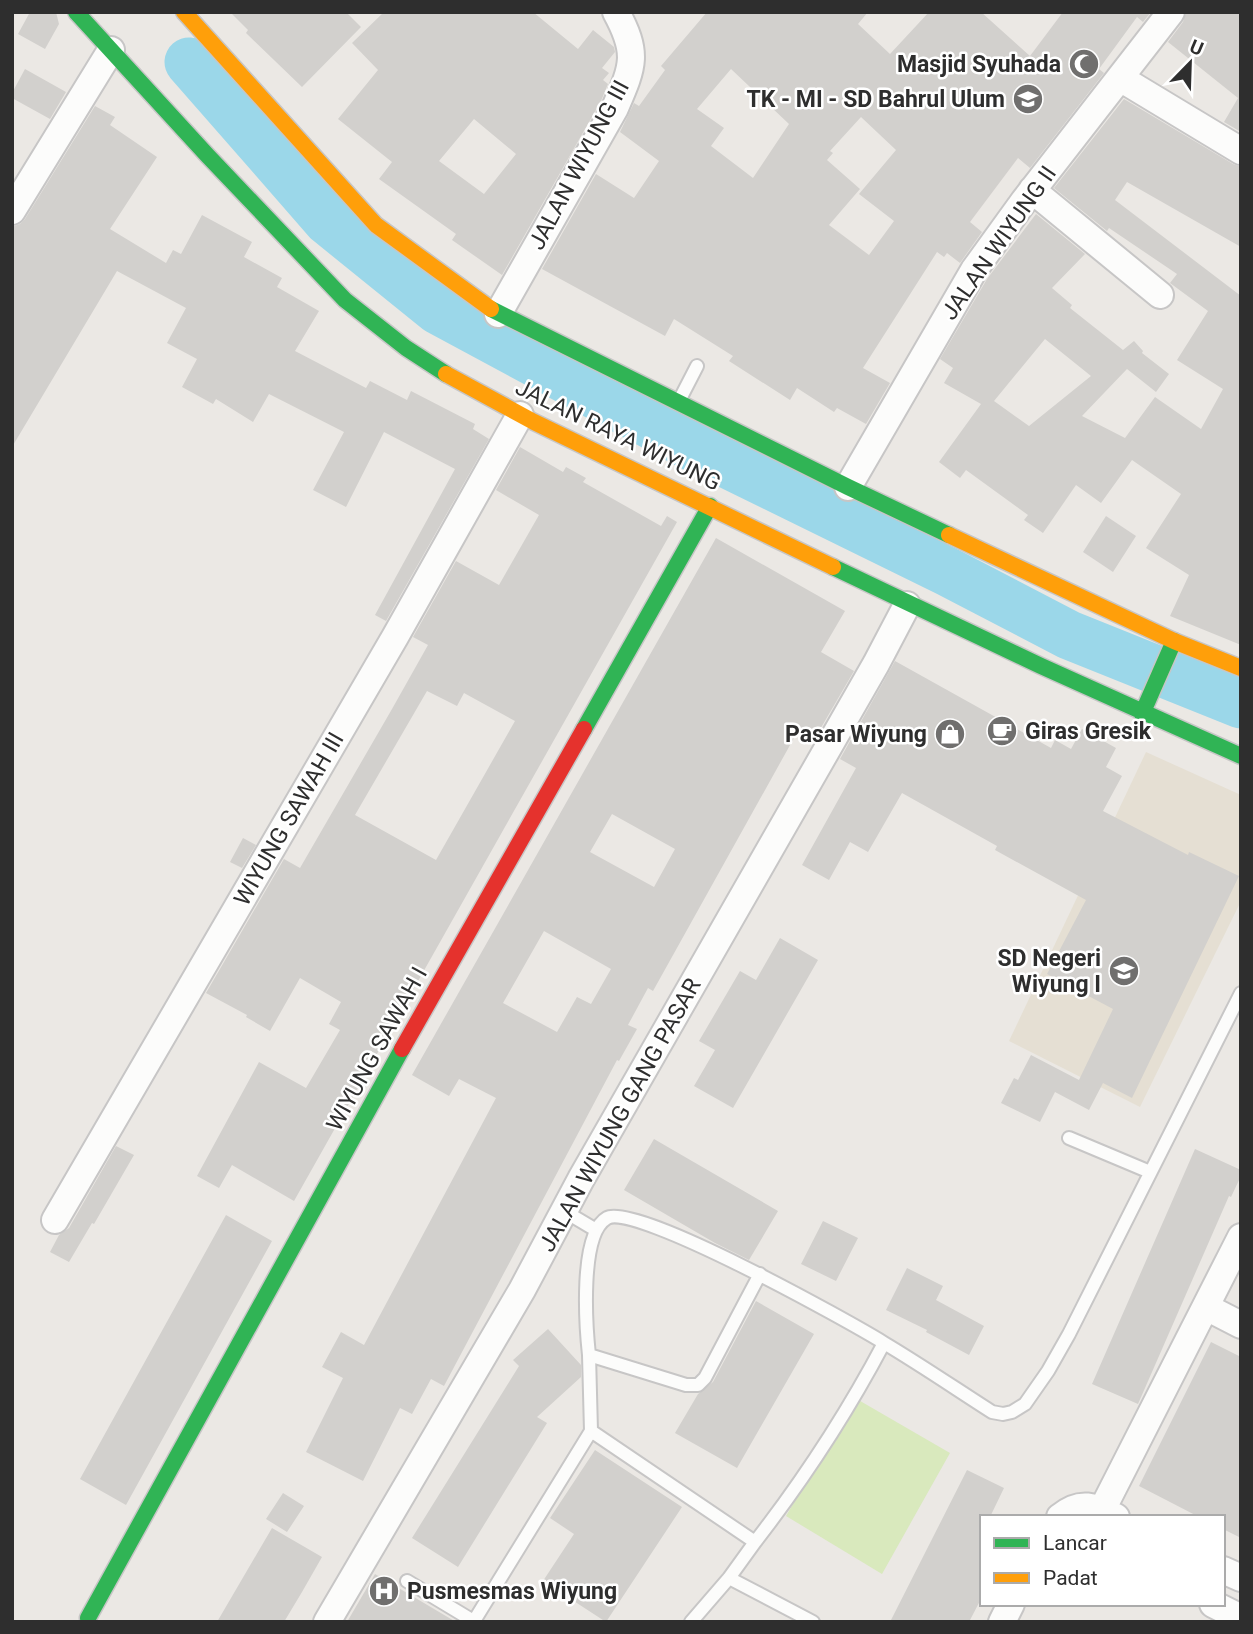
<svg xmlns="http://www.w3.org/2000/svg" width="1253" height="1634" font-family="Roboto,sans-serif">
	<style>
		.education { fill: #e5dfd3 }
		.pitch { fill: #d9e9bd }
		.lines { fill: none; stroke-linecap: round; stroke-linejoin: round }
		.river { stroke: #9bd7e9; stroke-width: 49 }
		.building { fill: #d2d0cd; fill-rule: evenodd }
		.lane-casing { stroke: #c7c6c6; stroke-width: 16 }
		.street-casing { stroke: #c7c6c6; stroke-width: 30 }
		.fast-casing { stroke: #c7c6c6; stroke-width: 19 }
		.slow-casing { stroke: #c7c6c6; stroke-width: 19 }
		.jam-casing { stroke: #c7c6c6; stroke-width: 19 }
		.lane { stroke: #fcfcfb; stroke-width: 12 }
		.street { stroke: #fcfcfb; stroke-width: 26 }
		.fast { stroke: #30b455; stroke-width: 16 }
		.slow { stroke: #ff9f0a; stroke-width: 16 }
		.jam { stroke: #e5322d; stroke-width: 16 }
		.labels { text-anchor: middle; dominant-baseline: central; stroke-width: 5; stroke-linejoin: round; paint-order: stroke }
		.poi-label { font-size: 23px; font-weight: bold; fill: #2e2e2e; stroke: #fff; text-anchor: end }
		.street-label { font-size: 23px; fill: #2e2e2e; stroke: #fff }
	</style>
	<rect width="100%" height="100%" fill="#ebe8e4"/>
	<path class="education" d="M 1146,752 L 1241,795 L 1241,901 L 1140,1107 L 1009,1041 Z"/>
	<path class="pitch" d="M 855,1398 L 950,1453 L 882,1574 L 786,1516 Z"/>
	<g class="lines">
		<path class="river" d="M 189,62 L 328,221 L 438,310 L 691,446 L 948,572 L 1069,635 L 1241,704"/>
	</g>
	<path class="building" d="M 30,12 L 56,12 L 59,24 L 45,49 L 18,34 Z
		M 230,12 L 346,12 L 361,27 L 302,87 L 246,33 L 248,30 Z
		M 384,12 L 533,12 L 578,49 L 593,30 L 614,47 L 615,52 L 602,68 L 609,73 L 603,80 L 608,84 L 601,101 L 502,275 L 452,240 L 456,234 L 379,179 L 392,162 L 338,119 L 378,70 L 352,43 ZM 474,119 L 516,154 L 484,194 L 439,161 Z
		M 707,12 L 868,12 L 858,24 L 890,54 L 929,12 L 981,12 L 1030,56 L 1063,12 L 1151,12 L 1143,22 L 1137,17 L 1099,69 L 1104,73 L 1030,168 L 1018,158 L 970,222 L 982,232 L 960,263 L 947,253 L 944,257 L 937,252 L 863,368 L 890,383 L 866,424 L 837,408 L 834,412 L 797,388 L 790,400 L 729,361 L 733,356 L 674,319 L 665,336 L 542,269 L 596,174 L 634,198 L 659,161 L 620,132 L 634,103 L 639,106 L 665,70 L 661,66 ZM 731,69 L 789,124 L 753,178 L 711,146 L 724,128 L 697,109 ZM 861,117 L 896,150 L 859,194 L 894,221 L 869,255 L 829,225 L 860,189 L 827,160 L 833,153 L 830,151 Z
		M 1186,12 L 1241,12 L 1241,132 L 1224,122 L 1238,98 L 1168,42 L 1183,22 Z
		M 25,69 L 66,92 L 50,119 L 12,98 L 12,93 Z
		M 1124,99 L 1233,164 L 1241,167 L 1241,247 L 1127,182 L 1115,200 L 1241,296 L 1241,645 L 1170,616 L 1189,575 L 1146,548 L 1181,494 L 1132,460 L 1101,503 L 1076,485 L 1043,533 L 1024,520 L 1028,515 L 966,470 L 960,478 L 939,462 L 981,404 L 944,383 L 953,368 L 940,359 L 987,279 L 1036,214 L 1085,254 L 1052,288 L 1072,305 L 1070,308 L 1123,350 L 1134,341 L 1143,351 L 1142,353 L 1169,374 L 1156,392 L 1127,369 L 1082,416 L 1125,438 L 1155,397 L 1201,429 L 1223,389 L 1177,360 L 1208,311 L 1170,283 L 1177,274 L 1109,228 L 1107,231 L 1054,188 ZM 1045,339 L 1091,376 L 1029,426 L 994,401 Z
		M 95,106 L 115,117 L 110,125 L 157,157 L 110,229 L 166,263 L 173,250 L 181,254 L 202,215 L 252,242 L 244,257 L 282,278 L 277,287 L 319,311 L 295,351 L 366,388 L 370,381 L 407,400 L 411,391 L 475,424 L 473,429 L 489,439 L 386,621 L 375,615 L 455,469 L 384,432 L 346,507 L 313,490 L 344,432 L 269,394 L 253,422 L 216,399 L 213,404 L 182,387 L 197,359 L 167,343 L 186,308 L 117,271 L 12,447 L 12,227 L 20,224 L 25,219 Z
		M 520,447 L 563,472 L 566,467 L 586,478 L 583,482 L 661,526 L 667,516 L 677,522 L 294,1201 L 232,1165 L 219,1188 L 197,1176 L 259,1062 L 306,1088 L 340,1030 L 329,1024 L 341,1002 L 300,978 L 270,1031 L 246,1017 L 247,1015 L 206,993 L 284,859 L 300,868 L 392,709 L 428,645 L 413,637 L 456,561 L 499,585 L 539,515 L 496,490 ZM 427,691 L 457,706 L 464,693 L 515,721 L 436,860 L 355,815 Z
		M 1106,516 L 1136,536 L 1113,572 L 1083,552 Z
		M 716,538 L 845,611 L 821,652 L 854,671 L 815,738 L 799,729 L 653,991 L 648,988 L 628,1025 L 637,1029 L 619,1061 L 617,1060 L 444,1386 L 431,1379 L 412,1414 L 400,1408 L 363,1481 L 306,1452 L 343,1378 L 322,1367 L 341,1332 L 364,1345 L 496,1098 L 459,1079 L 449,1096 L 412,1075 ZM 612,814 L 675,849 L 654,887 L 590,852 ZM 544,931 L 611,969 L 591,1004 L 577,997 L 557,1032 L 503,1003 Z
		M 895,661 L 1051,748 L 1055,740 L 1071,749 L 1082,729 L 1116,748 L 1106,767 L 1122,776 L 1103,811 L 1188,855 L 1189,852 L 1239,876 L 1132,1098 L 1103,1083 L 1089,1110 L 1055,1092 L 1040,1122 L 1001,1103 L 1014,1078 L 1018,1080 L 1031,1055 L 1079,1080 L 1113,1009 L 1047,974 L 1086,900 L 995,850 L 997,846 L 902,793 L 868,852 L 850,842 L 829,880 L 802,865 L 856,768 L 840,759 Z
		M 243,838 L 256,845 L 242,868 L 230,862 Z
		M 780,938 L 818,960 L 733,1108 L 694,1086 L 715,1050 L 699,1041 L 740,971 L 756,980 Z
		M 654,1139 L 778,1211 L 749,1260 L 715,1243 L 624,1190 Z
		M 116,1146 L 134,1155 L 94,1224 L 92,1223 L 69,1262 L 50,1252 L 59,1235 L 69,1228 Z
		M 1195,1149 L 1241,1170 L 1241,1176 L 1231,1197 L 1229,1196 L 1138,1404 L 1092,1384 Z
		M 226,1215 L 272,1241 L 126,1505 L 80,1479 Z
		M 823,1221 L 858,1238 L 836,1281 L 801,1264 Z
		M 907,1268 L 943,1286 L 936,1300 L 984,1326 L 969,1355 L 926,1332 L 927,1330 L 886,1310 Z
		M 756,1301 L 814,1334 L 737,1468 L 675,1433 L 698,1394 L 713,1382 Z
		M 548,1329 L 581,1365 L 581,1377 L 537,1417 L 547,1423 L 458,1567 L 412,1538 L 519,1366 L 513,1360 Z
		M 1211,1342 L 1241,1357 L 1241,1538 L 1223,1529 L 1223,1517 L 1199,1517 L 1139,1486 Z
		M 595,1450 L 682,1507 L 606,1622 L 543,1581 L 574,1534 L 550,1518 Z
		M 967,1470 L 1004,1488 L 990,1517 L 982,1517 L 982,1597 L 969,1622 L 890,1622 Z
		M 283,1493 L 304,1506 L 287,1532 L 266,1519 Z
		M 272,1528 L 322,1557 L 302,1592 L 284,1622 L 217,1622 Z
		M 375,1574 L 456,1622 L 347,1622 Z"/>
	<g class="lines">
		<g class="lane-casing">
			<path id="lane" d="M 680,399 L 697,366
				M 1069,1138 L 1150,1172
				M 564,1211 L 596,1230
				M 760,1274 L 705,1378 L 698,1385 L 686,1385 L 589,1355 C 586,1327 579,1234 607,1218 C 635,1202 850,1322 884,1343 C 921,1365 956,1389 992,1412 L 1003,1414 L 1012,1412 L 1025,1404 L 1048,1371 L 1069,1334 L 1241,993
				M 591,1431 L 755,1542 C 804,1479 847,1413 884,1343
				M 729,1578 L 813,1622
				M 407,1581 L 475,1622
				M 474,1621 L 591,1431 L 589,1355
				M 691,1622 L 729,1578 L 755,1542"/>
		</g>
		<g class="street-casing">
			<path id="street" d="M 1120,78 L 1241,151
				M 1032,190 L 1160,295
				M 12,211 L 111,50
				M 498,314 L 615,108 C 633,66 639,54 616,12
				M 848,487 L 974,270 L 1024,201 L 1171,12
				M 55,1220 L 395,637 L 520,415
				M 1206,1307 L 1241,1325
				M 1102,1510 L 1241,1237
				M 1060,1517 C 1080,1500 1095,1506 1116,1517
				M 1223,1570 L 1241,1578
				M 1213,1604 L 1241,1618
				M 327,1622 L 522,1290 L 581,1179 L 876,664 L 907,605
				M 1002,1622 L 1011,1604"/>
		</g>
		<g class="fast-casing">
			<path id="fast" d="M 76,12 L 207,155 L 345,300 L 406,348 L 446,374
				M 491,309 L 848,487 L 949,535
				M 833,567 L 1041,666 L 1241,756
				M 1142,714 L 1174,641
				M 584,729 L 710,506
				M 88,1618 L 402,1049"/>
		</g>
		<g class="slow-casing">
			<path id="slow" d="M 184,12 L 376,225 L 491,309
				M 446,374 L 534,422 L 833,567
				M 949,535 L 1174,641 L 1241,668"/>
		</g>
		<g class="jam-casing">
			<path id="jam" d="M 402,1049 L 584,729"/>
		</g>
		<use href="#lane" class="lane"/>
		<use href="#street" class="street"/>
		<use href="#fast" class="fast"/>
		<use href="#slow" class="slow"/>
		<use href="#jam" class="jam"/>
	</g>
	<defs>
		<g id="mosque-disc" transform="scale(1.575)"><circle r="9.5" fill="#706f6e" stroke="#fff"/><path d="M3.5-4.9A6 6 0 1 0 3.5 4.9A5 5 0 1 1 3.5-4.9Z" fill="#fff"/></g>
		<g id="school-disc" transform="scale(1.575)"><circle r="9.5" fill="#706f6e" stroke="#fff"/><path d="M0-5L7-2L0 1L-7-2ZM-4 1L0 2.5L4 1V4Q0 6-4 4Z" fill="#fff"/></g>
		<g id="cafe-disc" transform="scale(1.575)"><circle r="9.5" fill="#706f6e" stroke="#fff"/><path d="M-5.5-4.5H6V0H3Q3 3.5 0 3.5H-2.5Q-5.5 3.5-5.5 0ZM3-3.2v2h1.7v-2ZM-6 4.5H4V6H-6Z" fill="#fff"/></g>
		<g id="shop-disc" transform="scale(1.575)"><circle r="9.5" fill="#706f6e" stroke="#fff"/><path d="M-5-2.5h2.3a2.7 3.5 0 0 1 5.4 0H5L5.5 6h-11ZM-1.5-2.5h3a1.5 2.3 0 0 0-3 0Z" fill="#fff"/></g>
		<g id="hospital-disc" transform="scale(1.575)"><circle r="9.5" fill="#706f6e" stroke="#fff"/><path d="M-5-5h3v3.5h4V-5h3V5h-3V1.5h-4V5h-3Z" fill="#fff"/></g>
	</defs>
	<g fill-rule="evenodd">
		<use href="#mosque-disc" x="1084" y="64"/>
		<use href="#school-disc" x="1028" y="99"/>
		<use href="#cafe-disc" x="1002" y="731"/>
		<use href="#shop-disc" x="950" y="734"/>
		<use href="#school-disc" x="1124" y="971"/>
		<use href="#hospital-disc" x="384" y="1591"/>
	</g>
	<g class="labels">
		<g class="poi-label">
			<text x="1061" y="64">Masjid Syuhada</text>
			<text x="1005" y="99">TK - MI - SD Bahrul Ulum</text>
			<text x="1025" y="731" text-anchor="start">Giras Gresik</text>
			<text x="927" y="734">Pasar Wiyung</text>
			<text x="1101" y="958">SD Negeri<tspan x="1101" dy="26">Wiyung I</tspan></text>
			<text x="407" y="1591" text-anchor="start">Pusmesmas Wiyung</text>
		</g>
		<g class="street-label">
			<text transform="translate(579 165) rotate(-62)">JALAN WIYUNG III</text>
			<text transform="translate(999 243) rotate(-55)">JALAN WIYUNG II</text>
			<text transform="translate(618 435) rotate(26)">JALAN RAYA WIYUNG</text>
			<text transform="translate(289 819) rotate(-60)">WIYUNG SAWAH III</text>
			<text transform="translate(377 1049) rotate(-61)">WIYUNG SAWAH I</text>
			<text transform="translate(620 1115) rotate(-61)">JALAN WIYUNG GANG PASAR</text>
		</g>
	</g>
	<rect width="1253" height="1634" fill="none" stroke="#2e2e2e" stroke-width="28"/>
	<rect x="980" y="1515" width="245" height="91" fill="#ffffff" stroke="#ababab" stroke-width="2"/>
	<rect x="994" y="1538" width="35" height="10" fill="#30b455" stroke="#ababab" stroke-width="2"/>
	<text x="1043" y="1550" font-size="21" fill="#2e2e2e">Lancar</text>
	<rect x="994" y="1573" width="35" height="10" fill="#ff9f0a" stroke="#ababab" stroke-width="2"/>
	<text x="1043" y="1585" font-size="21" fill="#2e2e2e">Padat</text>
	<g transform="translate(1190 63) rotate(23)" stroke="#ffffff" stroke-width="5" paint-order="stroke">
	<path d="M0-5L12 26L0 18L-12 26Z" fill="#2e2e2e"/>
	<text y="-10" font-size="19" font-weight="bold" text-anchor="middle" fill="#2e2e2e">U</text>
	</g>
</svg>
